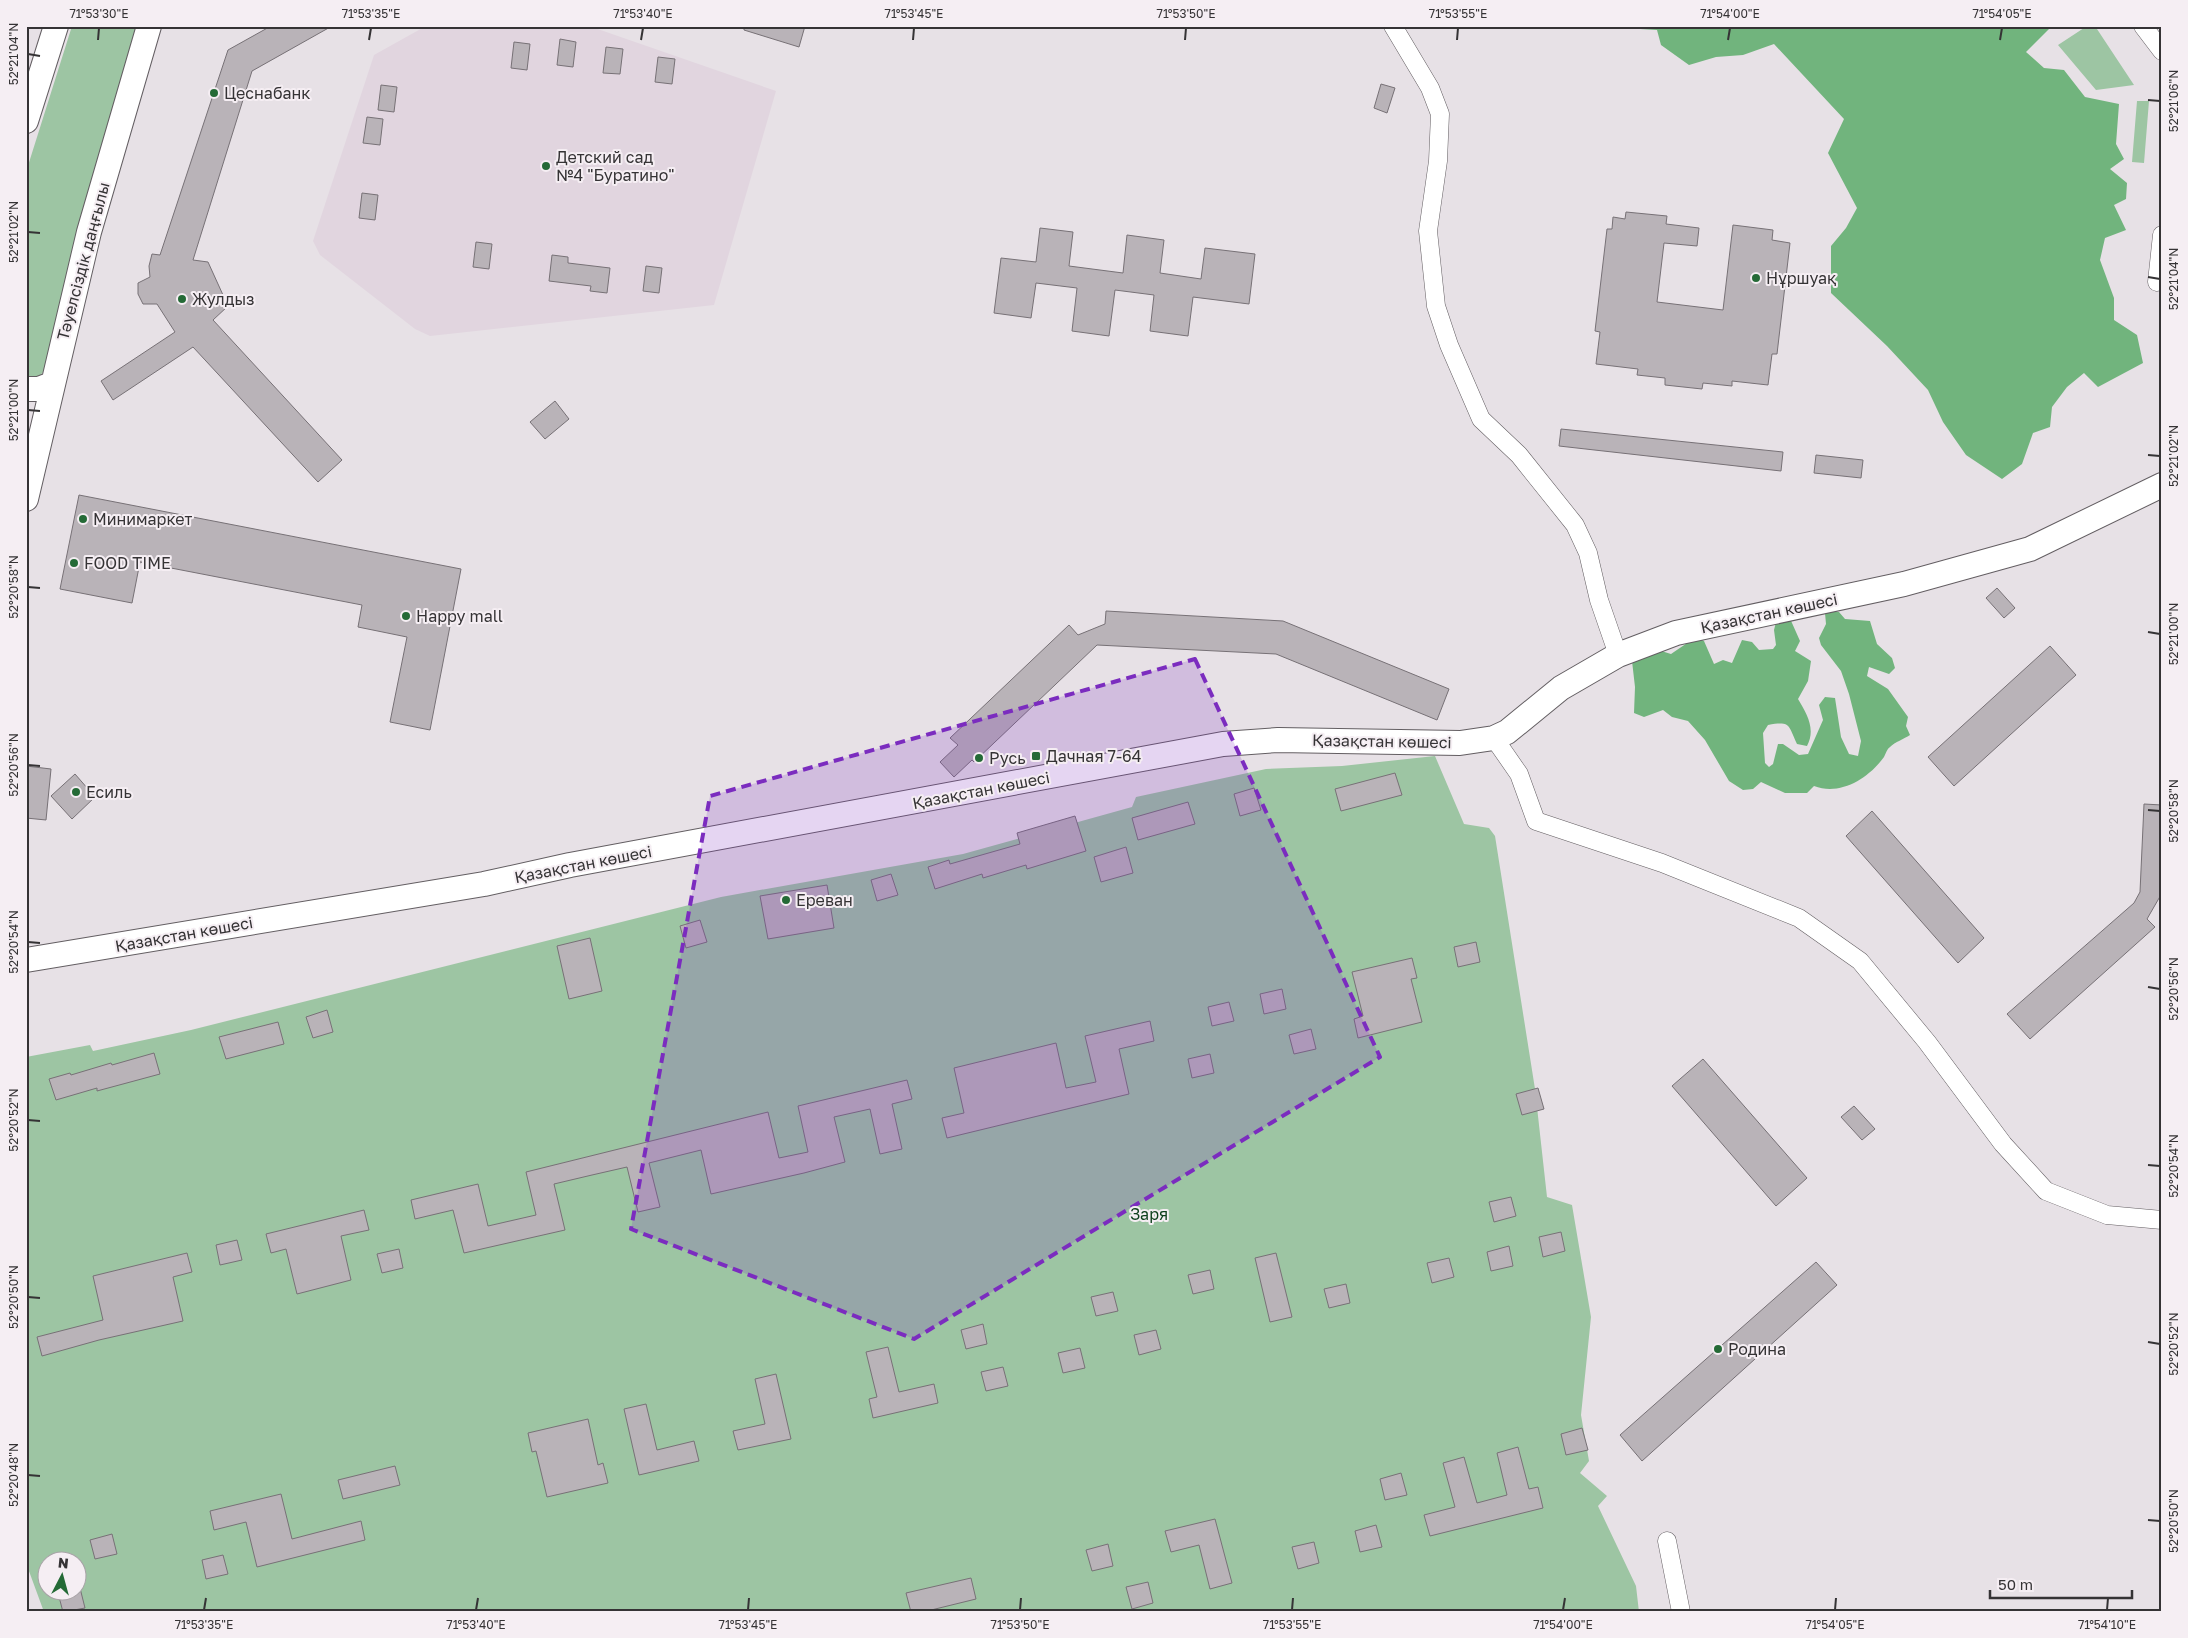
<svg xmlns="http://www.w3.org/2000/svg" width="2188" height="1638" font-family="'Golos Text',sans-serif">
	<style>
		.built { fill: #e1d5df }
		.green { fill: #9dc5a3; fill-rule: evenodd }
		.forest { fill: #71b47d }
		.building { fill: #b9b3b8; stroke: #777176 }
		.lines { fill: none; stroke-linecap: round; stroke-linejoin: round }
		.street-casing { stroke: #635e62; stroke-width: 19 }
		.secondary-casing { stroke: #635e62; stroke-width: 26 }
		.street { stroke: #fff; stroke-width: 18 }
		.secondary { stroke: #fff; stroke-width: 24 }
		.marked { fill: #7b2cbf; fill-opacity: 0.2; stroke: #7b2cbf; stroke-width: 4; stroke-dasharray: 10 6; stroke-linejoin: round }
		.ticks { fill: none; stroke: #353335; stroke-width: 2 }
		.poi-dot { fill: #246a36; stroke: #f5eef3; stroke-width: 2 }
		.labels { text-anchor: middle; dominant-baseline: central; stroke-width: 4; stroke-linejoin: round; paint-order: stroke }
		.poi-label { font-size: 16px; fill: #353335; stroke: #f5eef3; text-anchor: start }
		.street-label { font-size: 16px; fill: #353335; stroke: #f5eef3 }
		.park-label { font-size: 16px; fill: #0c3f1b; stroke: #f5eef3 }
		.neatline { fill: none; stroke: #353335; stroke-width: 2 }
		.ticks-label { font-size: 12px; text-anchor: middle; fill: #353335 }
	</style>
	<rect width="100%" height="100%" fill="#e7e1e6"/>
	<path class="built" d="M 426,26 L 589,26 L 776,91 L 714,305 L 430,336 L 415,329 L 320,255 L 313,241 L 374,55 Z"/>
	<path class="green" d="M 72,26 L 139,26 L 45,370 L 36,380 L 26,381 L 26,172 Z
		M 2087,26 L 2095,26 L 2134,85 L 2096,90 L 2058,45 Z
		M 2137,101 L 2149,101 L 2144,163 L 2132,162 Z
		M 1435,756 L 1464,824 L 1489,828 L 1495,836 L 1535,1089 L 1547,1197 L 1572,1205 L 1591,1317 L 1581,1415 L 1589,1461 L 1580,1473 L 1607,1496 L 1598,1506 L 1636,1586 L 1639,1612 L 44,1612 L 26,1563 L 26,1057 L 90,1045 L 93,1051 L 191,1030 L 721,897 L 963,854 L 1132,807 L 1136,797 L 1266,769 L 1342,766 ZM 48,1560 L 78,1560 L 78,1590 L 48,1590 Z"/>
	<path class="forest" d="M 1635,26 L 2052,26 L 2026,52 L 2044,68 L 2064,70 L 2085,97 L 2119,104 L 2116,144 L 2124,159 L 2110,169 L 2127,183 L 2126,199 L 2114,205 L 2126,230 L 2105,238 L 2100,260 L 2114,298 L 2114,320 L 2137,335 L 2143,363 L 2098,387 L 2084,373 L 2067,387 L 2052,407 L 2050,427 L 2033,433 L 2022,464 L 2002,479 L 1966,455 L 1943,422 L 1928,390 L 1887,346 L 1831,293 L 1831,246 L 1846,228 L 1857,208 L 1828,153 L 1844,119 L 1774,44 L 1743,55 L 1716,57 L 1689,65 L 1661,45 L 1657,30 L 1640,29 Z
		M 1830,611 L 1839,612 L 1845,619 L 1870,621 L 1877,644 L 1892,658 L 1895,668 L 1889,674 L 1869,667 L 1867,676 L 1888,689 L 1908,717 L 1906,726 L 1910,735 C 1904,739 1895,742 1890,747 C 1887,749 1886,753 1884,757 C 1868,779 1840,796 1814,786 L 1807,793 L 1785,793 L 1761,782 L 1753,789 L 1743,790 L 1729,781 L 1705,740 L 1688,721 L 1672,717 L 1663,710 L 1644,717 L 1634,713 L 1635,687 L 1632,661 L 1648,647 L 1671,654 L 1696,637 L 1704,641 L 1714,664 L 1723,660 L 1732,663 L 1742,640 L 1752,642 L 1759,650 L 1773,649 L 1776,645 L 1774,630 L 1778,614 L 1788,614 L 1800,641 L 1795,651 L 1811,661 L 1808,681 L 1798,699 C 1807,714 1816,729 1807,746 L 1797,744 C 1788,725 1791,721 1768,725 L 1763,733 L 1765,763 L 1769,767 L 1773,764 L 1778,744 L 1783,744 L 1799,755 L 1808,754 L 1823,720 L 1819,705 L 1825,697 L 1835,698 L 1841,737 L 1849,754 L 1858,756 L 1861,741 L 1849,694 L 1841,671 L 1821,645 L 1819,638 L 1826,624 L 1825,613 Z"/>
	<path class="building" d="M 271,26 L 332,26 L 252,71 L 193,260 L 208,262 L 228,306 L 213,320 L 342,460 L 318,482 L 193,347 L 113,400 L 101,381 L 175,332 L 157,304 L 143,304 L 138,294 L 138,283 L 150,277 L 149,266 L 152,254 L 160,255 L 228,50 Z
		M 744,26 L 805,26 L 799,47 L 744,30 Z
		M 560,39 L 576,42 L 573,67 L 557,65 Z
		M 514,42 L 530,44 L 527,70 L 511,68 Z
		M 606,47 L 623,49 L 620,74 L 603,73 Z
		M 658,57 L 675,59 L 672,84 L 655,82 Z
		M 1381,84 L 1395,88 L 1387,113 L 1374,108 Z
		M 381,85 L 397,87 L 394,112 L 378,110 Z
		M 367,117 L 383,119 L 380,145 L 363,143 Z
		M 362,193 L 378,195 L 375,220 L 359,218 Z
		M 1626,212 L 1667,216 L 1666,224 L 1699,228 L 1697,246 L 1664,243 L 1657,302 L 1723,310 L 1733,225 L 1773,230 L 1772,240 L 1790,243 L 1777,354 L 1772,354 L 1768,385 L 1732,381 L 1732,386 L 1703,383 L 1702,389 L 1665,385 L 1665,378 L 1637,375 L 1638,369 L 1596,364 L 1600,332 L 1595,331 L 1607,229 L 1612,229 L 1613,217 L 1625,219 Z
		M 1040,228 L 1073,232 L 1069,266 L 1123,273 L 1127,235 L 1164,240 L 1160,273 L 1201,279 L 1205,248 L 1255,254 L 1249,304 L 1193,297 L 1188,336 L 1150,331 L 1154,295 L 1115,290 L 1109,336 L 1072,331 L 1077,288 L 1036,283 L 1031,318 L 994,313 L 1001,258 L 1036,262 Z
		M 476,242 L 492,244 L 489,269 L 473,267 Z
		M 552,255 L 568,257 L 568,263 L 610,268 L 607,293 L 590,291 L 591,286 L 549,281 Z
		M 646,266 L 662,268 L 659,293 L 643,291 Z
		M 555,401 L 569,419 L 545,439 L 530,422 Z
		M 1561,429 L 1783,452 L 1781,471 L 1559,446 Z
		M 1816,455 L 1863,460 L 1861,478 L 1814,473 Z
		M 79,495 L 461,569 L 430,730 L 390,722 L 407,637 L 358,627 L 362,605 L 140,562 L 132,603 L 60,589 Z
		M 1997,588 L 2015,608 L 2004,618 L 1986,598 Z
		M 1106,611 L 1283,621 L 1449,689 L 1437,720 L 1276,654 L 1097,645 L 974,762 L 972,760 L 954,777 L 940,762 L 958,745 L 950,738 L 1069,625 L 1078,635 L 1105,624 Z
		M 2050,646 L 2076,675 L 1954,786 L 1928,757 Z
		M 26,766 L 51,769 L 46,820 L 26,818 Z
		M 1395,773 L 1402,795 L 1341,811 L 1335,789 Z
		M 75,774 L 95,797 L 72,819 L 51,796 Z
		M 1254,788 L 1261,810 L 1240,816 L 1234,794 Z
		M 1188,802 L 1195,824 L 1138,840 L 1132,818 Z
		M 2144,804 L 2162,805 L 2162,893 L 2147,919 L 2155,927 L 2030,1039 L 2007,1014 L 2134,903 L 2140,892 Z
		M 1872,811 L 1984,938 L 1958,963 L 1846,836 Z
		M 1075,816 L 1086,851 L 1027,869 L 1026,865 L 983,878 L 982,874 L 935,889 L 928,867 L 949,860 L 950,864 L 1020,844 L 1017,833 Z
		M 1126,847 L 1133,873 L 1101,882 L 1094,857 Z
		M 891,874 L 898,895 L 877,901 L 871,880 Z
		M 827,885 L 834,928 L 768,939 L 760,896 Z
		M 700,920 L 707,942 L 686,948 L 680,926 Z
		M 590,938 L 602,991 L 569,999 L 557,946 Z
		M 1476,942 L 1480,962 L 1458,967 L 1454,947 Z
		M 1412,958 L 1417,978 L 1411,979 L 1422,1022 L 1358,1038 L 1354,1019 L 1363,1016 L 1352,972 Z
		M 1282,989 L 1286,1009 L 1264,1014 L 1260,994 Z
		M 1229,1002 L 1234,1021 L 1212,1026 L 1208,1007 Z
		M 327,1010 L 333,1032 L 313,1038 L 306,1017 Z
		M 1150,1021 L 1154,1041 L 1119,1049 L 1129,1094 L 947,1138 L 942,1118 L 964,1113 L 954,1068 L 1056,1043 L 1066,1088 L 1096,1082 L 1085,1036 Z
		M 278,1022 L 284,1044 L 226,1059 L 219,1037 Z
		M 1311,1029 L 1316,1049 L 1294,1054 L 1289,1035 Z
		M 154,1053 L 160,1074 L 97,1091 L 97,1088 L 56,1100 L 49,1079 L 70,1073 L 71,1075 L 111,1063 L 112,1065 Z
		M 1210,1054 L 1214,1073 L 1192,1078 L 1188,1059 Z
		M 1703,1059 L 1807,1178 L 1776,1206 L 1672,1086 Z
		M 907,1080 L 912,1099 L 892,1104 L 902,1149 L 880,1154 L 870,1109 L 834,1117 L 845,1162 L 804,1173 L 711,1194 L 701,1150 L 649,1163 L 660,1207 L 638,1212 L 627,1167 L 592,1175 L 554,1184 L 565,1230 L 464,1253 L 453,1210 L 415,1219 L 411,1200 L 478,1184 L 488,1226 L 536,1215 L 526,1172 L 768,1112 L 779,1158 L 808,1152 L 798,1106 Z
		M 1538,1088 L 1544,1109 L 1522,1115 L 1516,1094 Z
		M 1854,1106 L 1875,1129 L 1862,1140 L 1841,1117 Z
		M 1511,1197 L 1516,1216 L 1494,1222 L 1489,1202 Z
		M 364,1210 L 369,1230 L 341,1236 L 351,1280 L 297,1294 L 286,1249 L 271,1253 L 266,1234 Z
		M 1561,1232 L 1565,1251 L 1543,1257 L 1539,1237 Z
		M 237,1240 L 242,1260 L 220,1265 L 216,1245 Z
		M 1509,1246 L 1513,1266 L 1491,1271 L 1487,1252 Z
		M 399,1249 L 403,1268 L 382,1273 L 377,1254 Z
		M 187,1253 L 192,1272 L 173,1277 L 183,1321 L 99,1340 L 42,1356 L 37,1337 L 103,1320 L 93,1276 Z
		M 1276,1253 L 1292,1317 L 1270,1322 L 1255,1258 Z
		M 1449,1258 L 1454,1277 L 1432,1283 L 1427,1263 Z
		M 1816,1262 L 1837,1285 L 1642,1461 L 1620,1435 Z
		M 1210,1270 L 1214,1289 L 1193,1294 L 1188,1275 Z
		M 1346,1284 L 1350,1303 L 1329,1308 L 1324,1289 Z
		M 1113,1292 L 1118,1311 L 1096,1316 L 1091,1297 Z
		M 983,1324 L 987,1344 L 966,1349 L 961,1330 Z
		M 1156,1330 L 1161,1349 L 1139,1355 L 1134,1335 Z
		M 888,1347 L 899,1392 L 934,1384 L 938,1403 L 873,1418 L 869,1399 L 877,1397 L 866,1352 Z
		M 1080,1348 L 1085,1368 L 1063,1373 L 1058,1353 Z
		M 1003,1367 L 1008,1386 L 986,1391 L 981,1372 Z
		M 776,1374 L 791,1439 L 738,1450 L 733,1431 L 765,1424 L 755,1379 Z
		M 646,1404 L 657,1450 L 694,1441 L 699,1461 L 639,1475 L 624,1409 Z
		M 588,1419 L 598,1465 L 603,1463 L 608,1483 L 547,1497 L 536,1451 L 532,1452 L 528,1433 Z
		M 1582,1428 L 1588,1450 L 1566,1455 L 1561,1434 Z
		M 1518,1447 L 1529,1489 L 1538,1487 L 1543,1508 L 1430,1536 L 1424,1515 L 1455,1507 L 1443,1463 L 1464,1457 L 1477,1503 L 1507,1495 L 1497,1453 Z
		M 395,1466 L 400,1485 L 343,1499 L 338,1480 Z
		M 1401,1473 L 1407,1495 L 1385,1500 L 1380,1479 Z
		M 281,1494 L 292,1539 L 361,1521 L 365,1540 L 257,1567 L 246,1522 L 214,1530 L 210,1511 Z
		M 1215,1519 L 1232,1583 L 1210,1589 L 1199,1545 L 1171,1552 L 1165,1531 Z
		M 1376,1525 L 1382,1547 L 1360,1552 L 1355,1531 Z
		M 112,1534 L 117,1554 L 95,1559 L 90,1540 Z
		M 1314,1542 L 1319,1563 L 1298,1569 L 1292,1547 Z
		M 1108,1544 L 1113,1566 L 1092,1571 L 1086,1550 Z
		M 223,1555 L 228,1574 L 206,1579 L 202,1560 Z
		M 971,1578 L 976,1599 L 923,1612 L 911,1612 L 906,1593 Z
		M 1148,1582 L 1153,1603 L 1132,1609 L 1126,1587 Z
		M 80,1588 L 85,1608 L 63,1612 L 58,1593 Z"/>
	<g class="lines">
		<g class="street-casing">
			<path id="street" d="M 1393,26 L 1430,88 L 1440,114 L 1438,161 L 1428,231 L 1436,306 L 1449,345 L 1481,419 L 1519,455 L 1575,525 L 1588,553 L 1599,600 L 1618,655
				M 2143,26 L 2162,51
				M 2157,282 L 2162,235
				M 1494,738 L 1519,774 L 1536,821 L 1662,863 L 1799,918 L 1860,961 L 1927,1042 L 2003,1144 L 2046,1191 L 2107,1215 L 2162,1220
				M 1667,1541 L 1681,1612"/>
		</g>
		<g class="secondary-casing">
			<path id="secondary" d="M 26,121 L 56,26
				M 26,389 L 39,389 L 52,384
				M 26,499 L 89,232 L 149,26
				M 26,960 L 484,884 L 570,865 L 1223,744 L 1278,740 L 1460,743 L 1494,738 L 1507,732 L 1561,688 L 1618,655 L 1676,633 L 1904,584 L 2030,549 L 2162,485"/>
		</g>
		<use href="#street" class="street"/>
		<use href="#secondary" class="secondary"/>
	</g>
	<path class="marked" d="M 1195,659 L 1380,1057 L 914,1339 L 631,1229 L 710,796 Z"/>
	<path class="ticks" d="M 98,40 L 99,28M 369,40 L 371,28M 641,40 L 643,28M 913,40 L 914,28M 1185,40 L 1186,28M 1457,40 L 1458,28M 1728,40 L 1730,28M 2000,40 L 2002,28M 28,54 L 40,56M 2148,100 L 2160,101M 28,232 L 40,233M 2148,277 L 2160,279M 28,410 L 40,411M 2148,455 L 2160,456M 28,587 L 40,588M 2148,632 L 2160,634M 28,765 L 40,766M 2148,810 L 2160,811M 28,942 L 40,943M 2148,987 L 2160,989M 28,1120 L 40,1121M 2148,1165 L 2160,1166M 28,1297 L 40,1298M 2148,1342 L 2160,1344M 28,1475 L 40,1476M 2148,1520 L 2160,1521M 204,1610 L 206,1598M 476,1610 L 478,1598M 748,1610 L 749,1598M 1020,1610 L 1021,1598M 1292,1610 L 1293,1598M 1563,1610 L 1565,1598M 1835,1610 L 1836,1598M 2107,1610 L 2108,1598"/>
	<g class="poi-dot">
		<circle cx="214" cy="93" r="5"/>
		<circle cx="546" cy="166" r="5"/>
		<circle cx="1756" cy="278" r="5"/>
		<circle cx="182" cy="299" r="5"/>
		<circle cx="83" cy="519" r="5"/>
		<circle cx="74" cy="563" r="5"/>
		<circle cx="406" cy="616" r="5"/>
		<rect x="1031" y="751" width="10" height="10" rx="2.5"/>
		<circle cx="979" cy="758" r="5"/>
		<circle cx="76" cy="792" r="5"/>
		<circle cx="786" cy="900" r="5"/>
		<circle cx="1718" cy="1349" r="5"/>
	</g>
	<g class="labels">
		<g class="poi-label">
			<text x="224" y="93">Цеснабанк</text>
			<text x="556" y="157">Детский сад<tspan x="556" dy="18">№4 "Буратино"</tspan></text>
			<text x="1766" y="278">Нұршуақ</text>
			<text x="192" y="299">Жулдыз</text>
			<text x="93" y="519">Минимаркет</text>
			<text x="84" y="563">FOOD TIME</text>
			<text x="416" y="616">Happy mall</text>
			<text x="1046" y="756">Дачная 7-64</text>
			<text x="989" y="758">Русь</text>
			<text x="86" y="792">Есиль</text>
			<text x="796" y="900">Ереван</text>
			<text x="1728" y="1349">Родина</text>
		</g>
		<g class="street-label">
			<text transform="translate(83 261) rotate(-75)">Тәуелсіздік даңғылы</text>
			<text transform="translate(1769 613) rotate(-12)">Қазақстан көшесі</text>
			<text transform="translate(1382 741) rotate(1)">Қазақстан көшесі</text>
			<text transform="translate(981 790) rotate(-11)">Қазақстан көшесі</text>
			<text transform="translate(583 864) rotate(-11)">Қазақстан көшесі</text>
			<text transform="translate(184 934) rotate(-10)">Қазақстан көшесі</text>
		</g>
		<g class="park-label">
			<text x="1149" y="1214">Заря</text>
		</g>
	</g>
	<rect width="2188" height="1638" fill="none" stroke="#f5eef3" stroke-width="55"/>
	<g transform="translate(62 1576) rotate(6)"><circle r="24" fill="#f5eef3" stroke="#a8a3a7"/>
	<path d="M0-4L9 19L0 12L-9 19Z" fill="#246a36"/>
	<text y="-8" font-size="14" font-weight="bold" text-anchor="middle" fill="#353335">N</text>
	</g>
	<path d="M1990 1590v8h142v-8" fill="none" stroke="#353335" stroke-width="2.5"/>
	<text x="1998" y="1590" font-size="15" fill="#353335" stroke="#f5eef3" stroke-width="4" paint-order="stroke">50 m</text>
	<rect x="28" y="28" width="2132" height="1582" class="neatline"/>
	<g class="ticks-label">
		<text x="99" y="18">71°53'30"E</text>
		<text x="371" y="18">71°53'35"E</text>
		<text x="643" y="18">71°53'40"E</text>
		<text x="914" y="18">71°53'45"E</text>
		<text x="1186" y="18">71°53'50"E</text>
		<text x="1458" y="18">71°53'55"E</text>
		<text x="1730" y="18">71°54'00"E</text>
		<text x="2002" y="18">71°54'05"E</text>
		<text transform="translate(14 54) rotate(-90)" y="4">52°21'04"N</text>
		<text transform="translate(2174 101) rotate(-90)" y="4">52°21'06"N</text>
		<text transform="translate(14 232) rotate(-90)" y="4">52°21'02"N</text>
		<text transform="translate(2174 279) rotate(-90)" y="4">52°21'04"N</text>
		<text transform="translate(14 410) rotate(-90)" y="4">52°21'00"N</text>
		<text transform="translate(2174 456) rotate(-90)" y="4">52°21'02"N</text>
		<text transform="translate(14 587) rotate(-90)" y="4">52°20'58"N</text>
		<text transform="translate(2174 634) rotate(-90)" y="4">52°21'00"N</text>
		<text transform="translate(14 765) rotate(-90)" y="4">52°20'56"N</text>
		<text transform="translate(2174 811) rotate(-90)" y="4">52°20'58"N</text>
		<text transform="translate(14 942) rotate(-90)" y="4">52°20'54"N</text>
		<text transform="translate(2174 989) rotate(-90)" y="4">52°20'56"N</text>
		<text transform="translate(14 1120) rotate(-90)" y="4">52°20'52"N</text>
		<text transform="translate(2174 1166) rotate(-90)" y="4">52°20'54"N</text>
		<text transform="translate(14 1297) rotate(-90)" y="4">52°20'50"N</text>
		<text transform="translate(2174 1344) rotate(-90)" y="4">52°20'52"N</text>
		<text transform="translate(14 1475) rotate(-90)" y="4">52°20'48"N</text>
		<text transform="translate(2174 1521) rotate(-90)" y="4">52°20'50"N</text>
		<text x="204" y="1629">71°53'35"E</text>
		<text x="476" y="1629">71°53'40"E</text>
		<text x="748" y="1629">71°53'45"E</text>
		<text x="1020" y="1629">71°53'50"E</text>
		<text x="1292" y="1629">71°53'55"E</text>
		<text x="1563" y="1629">71°54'00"E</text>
		<text x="1835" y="1629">71°54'05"E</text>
		<text x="2107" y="1629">71°54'10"E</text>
	</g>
</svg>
